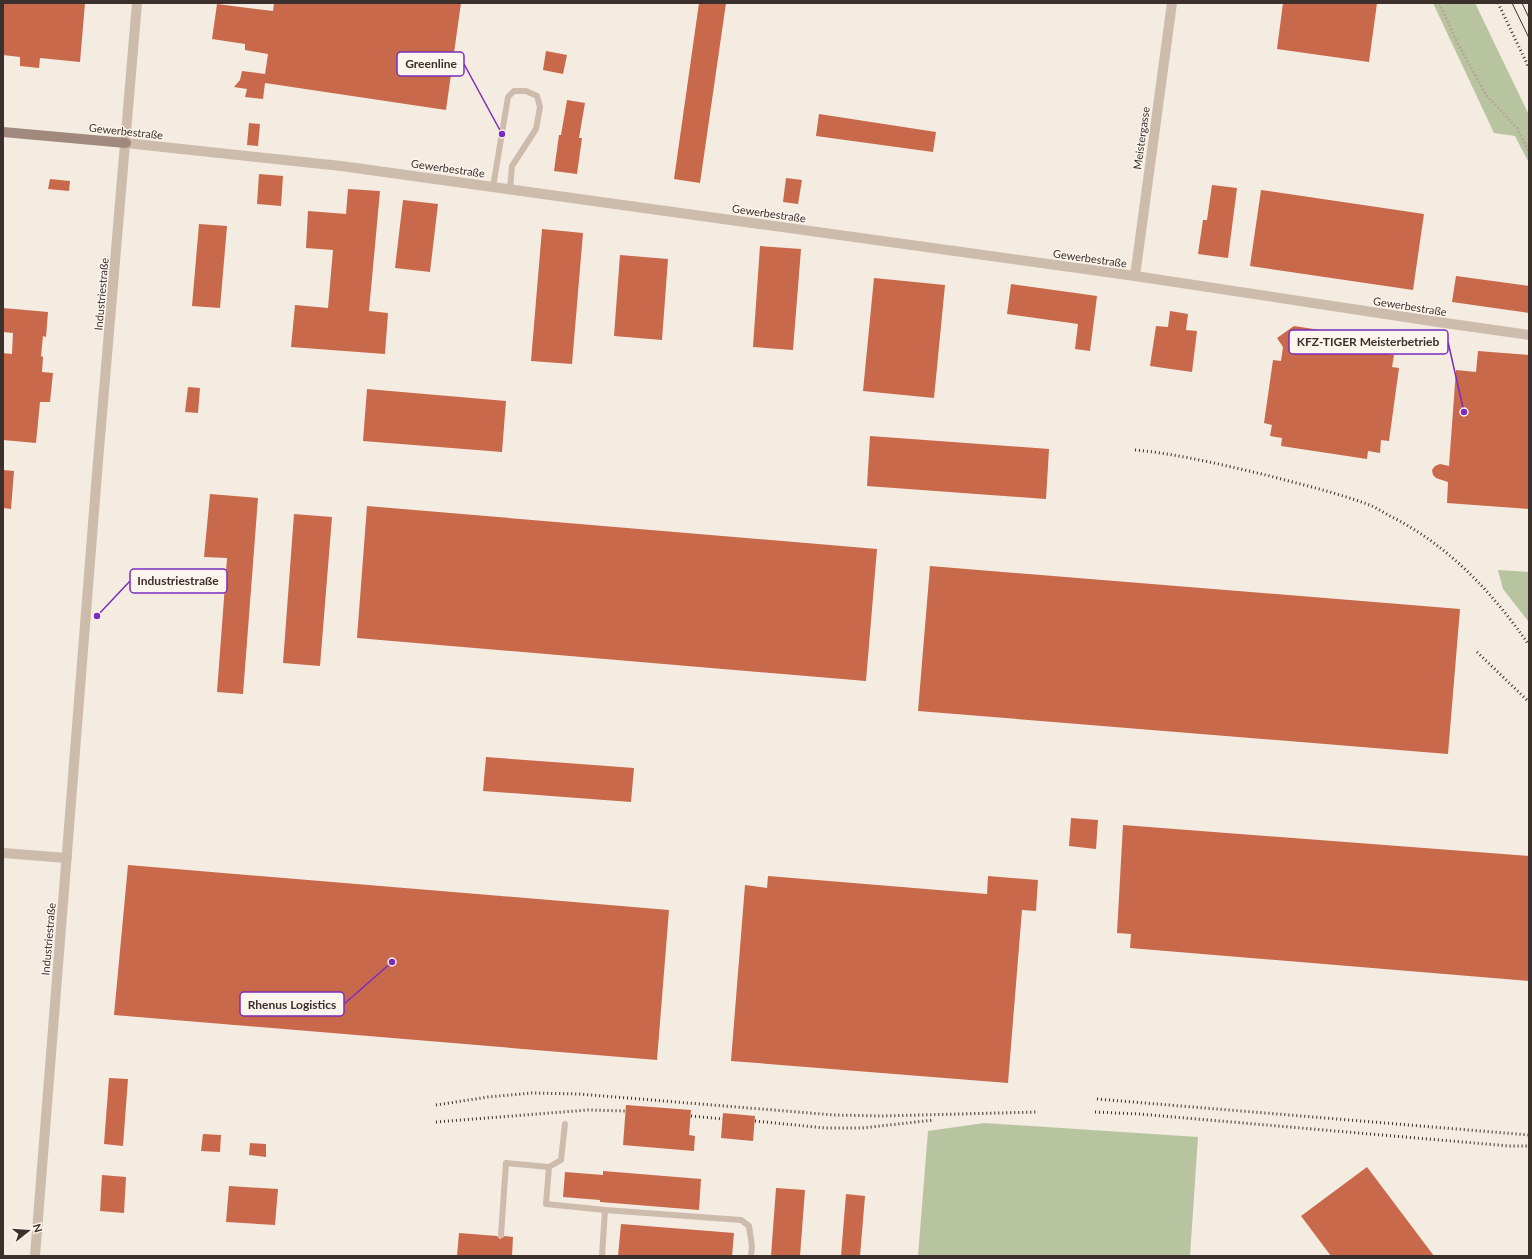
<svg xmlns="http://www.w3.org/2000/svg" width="1532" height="1259" font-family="Lato,sans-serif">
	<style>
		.green { fill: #b8c4a0 }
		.building { fill: #c8694b }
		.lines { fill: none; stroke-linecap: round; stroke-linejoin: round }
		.path { stroke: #b9a596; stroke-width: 2.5; stroke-dasharray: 2 2; stroke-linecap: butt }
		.lane { stroke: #cdbbac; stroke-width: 6 }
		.street { stroke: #cdbbac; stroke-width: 10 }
		.secondary { stroke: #a18a7d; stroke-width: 10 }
		.tram { stroke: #3b302b; stroke-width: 1 }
		.rail { stroke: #3b302b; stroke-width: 3; stroke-dasharray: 1 3; stroke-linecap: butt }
		.labels { text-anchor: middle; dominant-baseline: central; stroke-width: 3; stroke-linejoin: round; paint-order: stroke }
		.street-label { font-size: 11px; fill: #3b302b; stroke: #fbf5ee }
		.leader { fill: none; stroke: #7b2cbf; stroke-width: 1.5 }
		.callout-dot { fill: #7b2cbf; stroke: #fbf5ee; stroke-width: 1.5 }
		.callout { fill: #fbf5ee; stroke: #7b2cbf; stroke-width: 1.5 }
		.callout-label { font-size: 12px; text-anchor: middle; font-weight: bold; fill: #3b302b }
	</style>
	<rect width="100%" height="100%" fill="#f4ebe1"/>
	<path class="green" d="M 1433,3 L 1475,3 L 1529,115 L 1529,163 L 1515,136 L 1494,133 Z
		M 1498,570 L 1529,572 L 1529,622 L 1503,589 Z
		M 984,1123 L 1198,1137 L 1190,1256 L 918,1256 L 928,1131 Z"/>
	<path class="building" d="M 3,3 L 85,3 L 80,62 L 40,58 L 39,68 L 20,66 L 20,57 L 3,55 Z
		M 274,3 L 461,3 L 446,110 L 265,83 L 263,99 L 245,97 L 247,89 L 234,87 L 240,80 L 242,71 L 265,74 L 268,54 L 245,50 L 245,44 L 212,39 L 217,4 L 273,11 Z
		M 699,3 L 726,3 L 700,183 L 674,179 Z
		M 1283,3 L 1377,3 L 1369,62 L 1277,49 Z
		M 546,51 L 567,55 L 563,74 L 543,70 Z
		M 567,100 L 585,103 L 579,138 L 582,138 L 577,174 L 554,171 L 559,135 L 561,135 Z
		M 819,114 L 936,132 L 933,152 L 816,136 Z
		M 249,123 L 260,124 L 258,146 L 247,145 Z
		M 259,174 L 283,176 L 281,206 L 257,204 Z
		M 786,178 L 802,180 L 798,204 L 783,202 Z
		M 50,179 L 70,181 L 69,191 L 48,189 Z
		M 1212,185 L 1237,188 L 1228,258 L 1198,254 L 1203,220 L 1207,220 Z
		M 348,189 L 380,191 L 369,311 L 388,313 L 385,354 L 291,347 L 295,305 L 328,308 L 333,250 L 306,248 L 308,211 L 346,214 Z
		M 1261,190 L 1424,214 L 1413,290 L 1250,266 Z
		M 403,200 L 438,204 L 430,272 L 395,268 Z
		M 199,224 L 227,226 L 220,308 L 192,306 Z
		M 542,229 L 583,233 L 572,364 L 531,361 Z
		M 760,246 L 801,249 L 793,350 L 753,347 Z
		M 620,255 L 668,259 L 662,340 L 614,336 Z
		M 1456,276 L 1529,286 L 1529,313 L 1452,302 Z
		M 874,278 L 945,285 L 934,398 L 863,391 Z
		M 1011,284 L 1097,296 L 1090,351 L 1075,349 L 1078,324 L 1007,314 Z
		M 3,308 L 48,312 L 46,337 L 43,336 L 41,356 L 43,357 L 42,372 L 53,373 L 50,402 L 40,402 L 36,443 L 3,440 L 3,353 L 12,354 L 13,333 L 3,332 Z
		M 1170,311 L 1188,314 L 1186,330 L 1197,331 L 1192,372 L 1150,366 L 1156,326 L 1168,327 Z
		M 1294,326 L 1320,330 L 1333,347 L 1394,355 L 1392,367 L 1399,368 L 1389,441 L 1381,440 L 1380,453 L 1368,451 L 1367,459 L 1281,446 L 1282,438 L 1270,436 L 1272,425 L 1264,423 L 1273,360 L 1281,361 L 1283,347 L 1277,338 Z
		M 1478,351 L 1529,355 L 1528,376 L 1529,376 L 1529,509 L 1447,503 L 1448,482 L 1436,478 L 1433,475 L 1432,470 L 1435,466 L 1440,464 L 1449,466 L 1456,370 L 1476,372 Z
		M 188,387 L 200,388 L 198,413 L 185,412 Z
		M 367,389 L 506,401 L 502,452 L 363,441 Z
		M 870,436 L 1049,449 L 1046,499 L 867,486 Z
		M 3,470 L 14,471 L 11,509 L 3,508 Z
		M 210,494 L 258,498 L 243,694 L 217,692 L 227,558 L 204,557 Z
		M 367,506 L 877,549 L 866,681 L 357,638 Z
		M 294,514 L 332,517 L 320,666 L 283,663 Z
		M 930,566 L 1460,609 L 1448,754 L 918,711 Z
		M 486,757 L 634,768 L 631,802 L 483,791 Z
		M 1071,818 L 1098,820 L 1096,849 L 1069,846 Z
		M 1123,825 L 1529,856 L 1529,981 L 1130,948 L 1131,934 L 1117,933 Z
		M 128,865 L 669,910 L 657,1060 L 114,1015 Z
		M 768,876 L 987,894 L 988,876 L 1038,880 L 1036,911 L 1022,910 L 1008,1083 L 731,1061 L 745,885 L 767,888 Z
		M 109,1078 L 128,1079 L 123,1146 L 104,1144 Z
		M 626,1105 L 691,1110 L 689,1135 L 695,1136 L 694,1151 L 623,1145 Z
		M 723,1113 L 755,1116 L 753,1141 L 721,1138 Z
		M 203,1134 L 221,1135 L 220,1152 L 201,1151 Z
		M 250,1143 L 266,1144 L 266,1157 L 249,1155 Z
		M 1367,1167 L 1434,1256 L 1331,1256 L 1301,1216 Z
		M 603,1171 L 701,1179 L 699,1210 L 600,1202 L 600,1200 L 563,1197 L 565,1172 L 603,1175 Z
		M 102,1175 L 126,1177 L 124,1213 L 100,1211 Z
		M 229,1186 L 278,1189 L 275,1225 L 226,1222 Z
		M 776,1188 L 805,1190 L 800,1256 L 771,1256 Z
		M 846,1194 L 865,1196 L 860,1256 L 841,1256 Z
		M 621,1224 L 734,1233 L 732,1256 L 618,1256 Z
		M 459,1233 L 497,1236 L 500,1239 L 505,1236 L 513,1237 L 512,1256 L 457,1256 Z"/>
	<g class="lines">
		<path class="path" d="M 1439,3 L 1458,44 L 1486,95 L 1517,128 L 1529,152"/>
		<path class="lane" d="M 493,187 L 508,97 L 514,91 L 526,91 L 537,96 L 540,107 L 536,129 L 512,166 L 510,189
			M 565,1124 L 561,1160 L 549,1167 L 546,1204 L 605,1210
			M 501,1235 L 506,1163 L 549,1167
			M 602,1256 L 605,1210 L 741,1220 L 749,1226 L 752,1246 L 751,1256"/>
		<path class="street" d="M 126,143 L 341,166 L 1135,276 L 1438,322 L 1529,335
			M 1135,276 L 1172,3
			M 3,853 L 67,858
			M 35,1256 L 98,461 L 137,3"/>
		<path class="secondary" d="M 3,132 L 126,143"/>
		<path class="tram" d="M 1512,3 L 1529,38
			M 1522,3 L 1529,18"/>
		<path class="rail" d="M 1498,3 L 1529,68
			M 1135,450 C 1179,454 1223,465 1266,475 C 1300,484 1334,492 1367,504 C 1376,507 1384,513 1392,517 C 1449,546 1493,593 1529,645
			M 1477,652 L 1529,702
			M 1097,1099 L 1529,1135
			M 436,1105 L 488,1097 L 532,1093 L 579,1094 L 834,1115 L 881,1116 L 1038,1112
			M 1095,1112 L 1139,1114 L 1509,1146 L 1529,1146
			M 691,1116 L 723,1119
			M 755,1121 L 825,1128 L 862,1128 L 934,1120
			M 436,1122 L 588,1110 L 626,1111"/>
	</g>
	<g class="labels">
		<g class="street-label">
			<text transform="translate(126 131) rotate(6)">Gewerbestraße</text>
			<text transform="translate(1141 138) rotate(-82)">Meistergasse</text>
			<text transform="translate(448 168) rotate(8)">Gewerbestraße</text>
			<text transform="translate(769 213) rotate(8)">Gewerbestraße</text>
			<text transform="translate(1090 258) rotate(8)">Gewerbestraße</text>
			<text transform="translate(101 294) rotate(-85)">Industriestraße</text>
			<text transform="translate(1410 306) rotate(9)">Gewerbestraße</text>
			<text transform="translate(48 939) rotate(-85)">Industriestraße</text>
		</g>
	</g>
	<path class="leader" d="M502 134L464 64M1464 412L1448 342M97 616L130 581M392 962L344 1004"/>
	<g class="callout-dot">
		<circle cx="502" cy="134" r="4"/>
		<circle cx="1464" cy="412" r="4"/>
		<circle cx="97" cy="616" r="4"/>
		<circle cx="392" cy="962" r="4"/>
	</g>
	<g class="callout">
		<rect x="397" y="52" width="67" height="24" rx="4"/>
		<rect x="1289" y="330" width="159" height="24" rx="4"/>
		<rect x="130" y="569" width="97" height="24" rx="4"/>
		<rect x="240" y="992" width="104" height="24" rx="4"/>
	</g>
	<g class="callout-label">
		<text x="431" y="68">Greenline</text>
		<text x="1368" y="346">KFZ-TIGER Meisterbetrieb</text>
		<text x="178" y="585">Industriestraße</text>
		<text x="292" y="1009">Rhenus Logistics</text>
	</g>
	<rect width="1532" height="1259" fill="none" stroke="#3b302b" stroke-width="8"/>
	<g transform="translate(28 1231) rotate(73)" stroke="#fbf5ee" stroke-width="3" paint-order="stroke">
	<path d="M0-3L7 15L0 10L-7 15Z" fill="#3b302b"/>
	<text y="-6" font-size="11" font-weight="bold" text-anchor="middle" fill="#3b302b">N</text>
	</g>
</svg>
